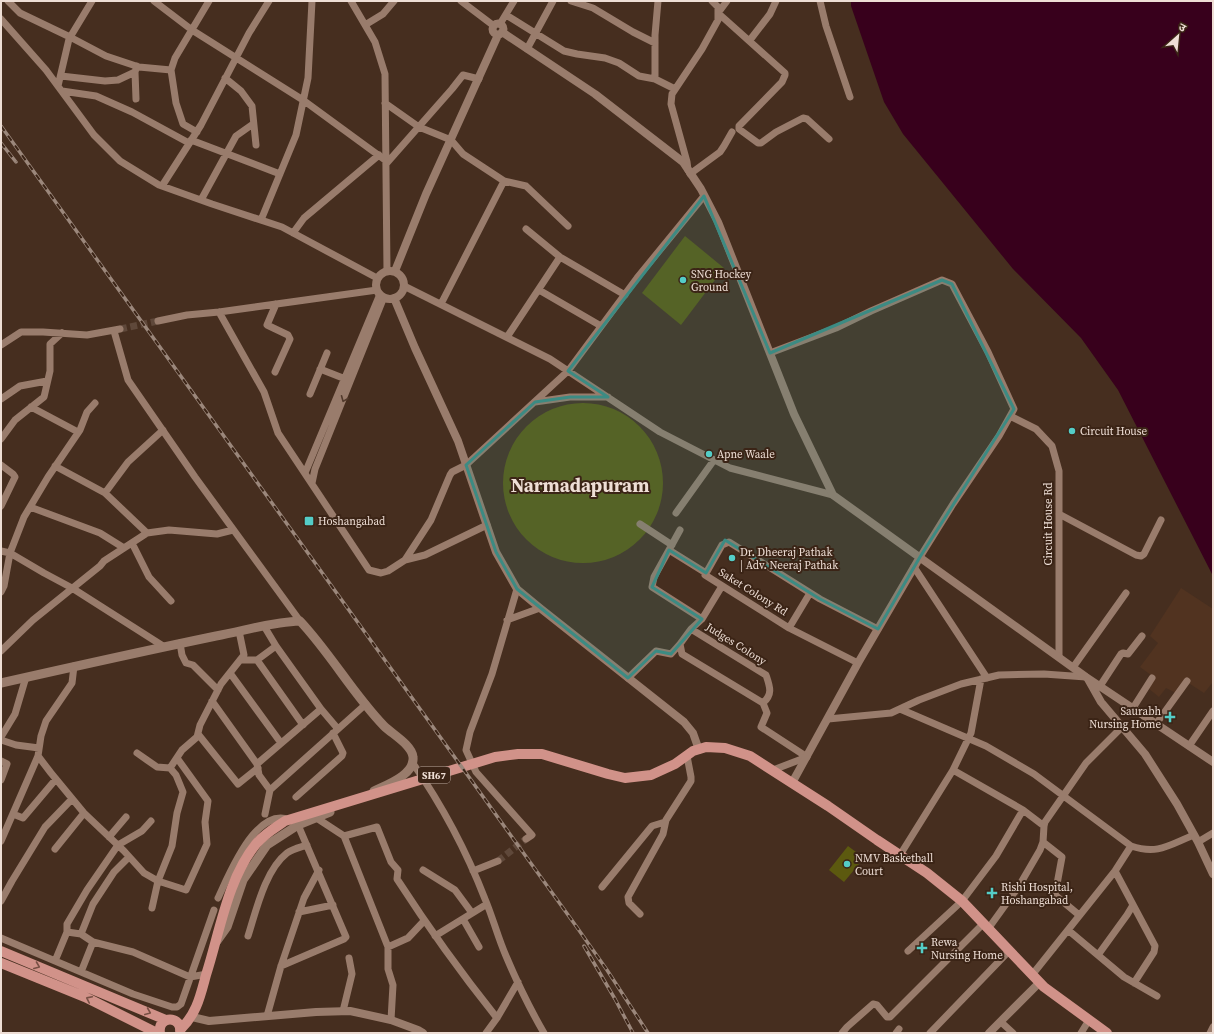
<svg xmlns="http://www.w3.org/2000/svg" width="1214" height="1034" font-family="'Source Serif 4','Noto Sans Devanagari',serif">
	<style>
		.built { fill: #513320 }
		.green { fill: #5c590f }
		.water { fill: #38001c }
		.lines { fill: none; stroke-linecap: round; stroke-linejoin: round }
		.minor-tunnel { stroke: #5f483a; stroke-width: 7; stroke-dasharray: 7 3.5; stroke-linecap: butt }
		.minor { stroke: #997c6c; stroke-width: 7 }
		.tertiary { stroke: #997c6c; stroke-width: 8 }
		.secondary { stroke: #997c6c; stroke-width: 9 }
		.primary { stroke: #d19289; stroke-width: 10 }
		.rail-casing { stroke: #9b877b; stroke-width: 3.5 }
		.rail { stroke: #3b2416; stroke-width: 2; stroke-dasharray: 6; stroke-linecap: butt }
		.oneway { stroke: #523a2c }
		.oneway2 { stroke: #775044 }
		.marked { fill: #3c8b83; fill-opacity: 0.2; stroke: #3c8b83; stroke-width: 3; stroke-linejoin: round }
		.poi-dot { fill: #54cdc7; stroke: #3b2416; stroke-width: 1.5 }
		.labels { text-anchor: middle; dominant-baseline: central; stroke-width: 4; stroke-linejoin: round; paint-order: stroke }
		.shield { fill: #3b2416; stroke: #b8a69c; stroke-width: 1 }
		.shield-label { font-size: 10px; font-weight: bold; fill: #eeded5 }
		.poi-label { font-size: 11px; fill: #eeded5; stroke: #3b2416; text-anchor: start }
		.street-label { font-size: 11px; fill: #eeded5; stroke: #3b2416 }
		.town-label { font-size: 19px; font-weight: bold; fill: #eeded5; stroke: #3b2416 }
	</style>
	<rect width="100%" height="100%" fill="#462e1f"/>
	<path class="built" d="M 1181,588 L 1213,609 L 1213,682 L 1204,693 L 1187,682 L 1180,695 L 1166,688 L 1159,697 L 1148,688 L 1151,675 L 1140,667 L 1158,643 L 1150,636 Z"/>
	<path class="green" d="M 685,236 L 724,268 L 681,325 L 642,293 Z
		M503 483a80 80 0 1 1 160 0a80 80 0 1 1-160 0Z
		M 848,846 L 864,858 L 844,882 L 829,870 Z"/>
	<path class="water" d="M 851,1 L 1213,1 L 1213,576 L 1118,390 L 1081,338 L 1013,269 L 903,134 L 884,102 L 851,6 Z"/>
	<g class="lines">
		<path class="minor-tunnel" d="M 120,329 L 158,321
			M 498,861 L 526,839"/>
		<path class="minor" d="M 8,1 L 20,13 L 70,37 L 106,56 L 139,67 L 171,70
			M 154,1 L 192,30 L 303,100 L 385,160
			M 351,1 L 375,42 L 385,74 L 387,271
			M 461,1 L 494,26
			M 571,1 L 593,8 L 633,32 L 655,43
			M 727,1 L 718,13 L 785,73 L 785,75 L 782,82 L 739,126 L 739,129 L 758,143 L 761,143 L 776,132 L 803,118 L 807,119 L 829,139
			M 820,1 L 826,26 L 850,97
			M 506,15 L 564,51 L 577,54 L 605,58 L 619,63 L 639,76 L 655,79 L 675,89
			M 1,19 L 46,70 L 94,135 L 120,161 L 159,185 L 212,204 L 282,227 L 377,278
			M 500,24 L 514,1
			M 365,25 L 383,14 L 394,1
			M 750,40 L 770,14 L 776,1
			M 527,49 L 553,1
			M 135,72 L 136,99
			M 61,76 L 105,81 L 118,80 L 135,72 L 137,66
			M 225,78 L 241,91 L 252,106 L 256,145
			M 655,79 L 655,35 L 658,1
			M 58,86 L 69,39 L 92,1
			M 62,91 L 96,96 L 132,112 L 189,143
			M 385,103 L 419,127 L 451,140 L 463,154 L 504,181 L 526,186 L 568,226
			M 197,132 L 183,124 L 176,103 L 171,70 L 175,58 L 209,1
			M 191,140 L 280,174
			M 386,164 L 452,89 L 463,75 L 479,79
			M 688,170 L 687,162 L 671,104 L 672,94 L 702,49 L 718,20 L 718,7 L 712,1
			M 690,174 L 720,152 L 724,146 L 732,132
			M 162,186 L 201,125 L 249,33 L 269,1
			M 201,200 L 236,136 L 253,124
			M 261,220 L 296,135 L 308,78 L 312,1
			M 526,229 L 560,257 L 625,295
			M 293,233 L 304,218 L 379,155
			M 404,286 L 550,359 L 660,432 L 730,468 L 833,495
			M 539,290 L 601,326
			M 441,304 L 504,181
			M 219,312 L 264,392 L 278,433 L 369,570 L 381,573 L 388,571 L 405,560 L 431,520 L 450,475 L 452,472 L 466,465 L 568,371 L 637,278 L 704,196
			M 158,321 L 187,315 L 219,312 L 377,290
			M 114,331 L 128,380 L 195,477 L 300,621
			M 507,337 L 560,257
			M 1,345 L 21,332 L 43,332 L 87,335 L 120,329
			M 770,353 L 836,328 L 871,311 L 942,280 L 952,284 L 988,352 L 1014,409 L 999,436 L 953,504 L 920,557
			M 320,369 L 348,380
			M 275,372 L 290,339 L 288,335 L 267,325 L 276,304
			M 310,394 L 327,353
			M 1,399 L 20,386 L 47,381
			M 535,402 L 570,397 L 608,397
			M 31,407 L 78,432
			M 1010,416 L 1036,429 L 1052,446 L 1059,471 L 1059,656
			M 1,439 L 15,420 L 44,397 L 50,371 L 50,344 L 62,333
			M 1,465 L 13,474 L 15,477 L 1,506
			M 55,466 L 105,493 L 147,533
			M 305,473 L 380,294
			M 312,483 L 315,469 L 384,297
			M 105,493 L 128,462 L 163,430
			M 30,507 L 100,533 L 124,548
			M 676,513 L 714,460
			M 1059,514 L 1136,555 L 1141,556 L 1144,554 L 1161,520
			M 640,524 L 672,545
			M 680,530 L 669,550 L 706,573
			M 132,543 L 149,577 L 171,601
			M 669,550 L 654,577 L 652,587 L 702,619
			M 1,551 L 10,553 L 44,573 L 72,588 L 163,646
			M 405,560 L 425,555 L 487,525
			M 914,567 L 987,678
			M 517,589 L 492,674 L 470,732 L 466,750 L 476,772 L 532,835 L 526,839
			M 1,592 L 4,586 L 10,553 L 24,517 L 48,477 L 80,430 L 87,412 L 95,403
			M 810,593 L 789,628 L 705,575 L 722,545 L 729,542 L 820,599 L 878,629
			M 507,620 L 540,608
			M 264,626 L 276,646 L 321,709
			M 789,628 L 858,663
			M 691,629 L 702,619 L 722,586
			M 180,643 L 182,655 L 186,663 L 193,665 L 218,690
			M 1,651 L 33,620 L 100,566 L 104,561 L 147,533 L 169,530 L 217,534 L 233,530
			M 240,660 L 257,660 L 303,725
			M 257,660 L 276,646
			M 1074,666 L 1126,593
			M 230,673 L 281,743
			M 628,678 L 656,651 L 671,654 L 680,644
			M 1100,686 L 1121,654 L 1123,653 L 1128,654 L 1142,636
			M 212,701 L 257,764 L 259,775 L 270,790
			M 763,703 C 773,694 770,687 766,675 L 691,629 L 680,644 L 682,654 L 763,703 L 767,713 L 761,727 L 807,757 L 773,770
			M 1133,708 L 1152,678
			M 900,709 L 986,746 L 1034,774 L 1131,846 C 1158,855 1169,845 1194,835
			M 828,719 L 891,713 L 919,700 L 961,684 L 999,675 L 1044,674 L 1086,677
			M 1156,724 L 1187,681
			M 198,734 L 238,784 L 258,768
			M 1,737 L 15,714 L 26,677
			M 1,740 L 16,745 L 39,748
			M 1189,746 L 1213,711
			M 137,753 L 157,767 L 170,768
			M 38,756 L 51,773 L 84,813 L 124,851 L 144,873 L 158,881 L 186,890 L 207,844 L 205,822 L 208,801 L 177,758
			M 1,761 L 7,764 L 1,780
			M 412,762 C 442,805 466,850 485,899 C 493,918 498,938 506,956 C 517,982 530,1009 544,1033
			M 257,764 L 321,709 L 338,729
			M 953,770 L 1023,810 L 1044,826
			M 296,797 L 342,756 L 343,753 L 333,733
			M 13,814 L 23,818 L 56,779
			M 265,814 L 270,790 L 366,704
			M 315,817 L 344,836 L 377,827 L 391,862 L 398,870 L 397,879 C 428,927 461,973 497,1018
			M 344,836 L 388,947 L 388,969 L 393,985 L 391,1020
			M 109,837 L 126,817
			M 1,841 L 38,756 L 41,736 L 46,721 L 72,683 L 74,666
			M 1043,842 L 1062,857 L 1055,895 L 1079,915
			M 1198,842 L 1213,833
			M 55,849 L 84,813
			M 900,855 L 953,770 L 971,733 L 981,679
			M 423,870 L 455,890 L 472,913
			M 473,871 L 498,861
			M 1115,871 L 1155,946 L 1154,952 L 1134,983
			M 602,887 L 652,826 L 665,822
			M 218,898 C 230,873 260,795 298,825 L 346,937 L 344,939 L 281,966
			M 1,901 L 12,881 L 45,827 L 72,799
			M 152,908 L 158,881 L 172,846 L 177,813 L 183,792 L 176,775 L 170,768 L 182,750 L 197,737 L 200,725 L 221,684 L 244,655 L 239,631
			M 299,912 L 333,905
			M 640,914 L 629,903 L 628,897 L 663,834 L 666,820 L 691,781 L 691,777 L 687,756
			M 463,919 L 479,947
			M 988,929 L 1019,886 L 1040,850 L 1043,842 L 1044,826 L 1045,822 L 1086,763 L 1122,727
			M 1068,930 L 1124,977 L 1157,996
			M 67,932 L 81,934 L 93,904 L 114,872 L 129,857
			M 81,934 L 93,942 L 133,952 L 190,977 L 207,974
			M 248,936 C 256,911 265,870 287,853 C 292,849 301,847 307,845
			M 435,936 L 487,904
			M 1,938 L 133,994 L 172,1007 L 177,1007 L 181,1004 L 214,910
			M 388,947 L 408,938 L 424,921
			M 908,951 L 962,901 L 996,856 L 1023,810
			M 1098,955 L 1127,915 L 1133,905
			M 55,961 L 67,932 L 67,924 L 87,890 L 118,845 L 142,831 L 151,821
			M 81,972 L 93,942
			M 1032,975 L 1115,871 L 1131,846
			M 343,1011 L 352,974 L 349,958
			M 267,1016 L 281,966 L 304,898 L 319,870
			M 1001,1022 L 1013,1033
			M 486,1033 L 497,1018 L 518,982
			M 842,1033 L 847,1027 L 873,1004 L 877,1005 L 887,1017 L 890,1017 L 983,924
			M 896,1033 L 899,1029
			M 930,1033 L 1009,951
			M 1081,1033 L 1089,1020
			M 1210,1033 L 1213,1027"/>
		<path class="tertiary" d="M492.5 29a5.5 5.5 0 1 1 11 0a5.5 5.5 0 1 1-11 0Z
			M 502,32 L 595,94 L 683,162 L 701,189 L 718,222 L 794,414 L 833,495 L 1086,677 L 1213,762
			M376 285a14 14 0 1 1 28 0a14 14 0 1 1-28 0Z
			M 395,271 L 426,194 L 498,35
			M 394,298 L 415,348 L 458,441 L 496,552 L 517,589 L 540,608 L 684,722 L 693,733 L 699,750
			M 1088,679 L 1101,702 L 1145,754 L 1177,804 L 1198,842 L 1213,874
			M 792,783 L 858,663 L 920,557
			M 192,1017 L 209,1021 L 316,1012 L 350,1011 L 391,1020 L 418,1030 L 423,1033
			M 989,1033 L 1040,982"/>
		<path class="secondary" d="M 1,683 C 72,667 144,651 216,636 C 244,631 271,622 300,621 C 331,654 353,694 384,726 C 392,734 412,745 413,757 C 415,775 386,785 374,791
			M 217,941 L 227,927 L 243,880 L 267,845 L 298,825 L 330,812"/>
		<path class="primary" d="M 1,951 L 166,1020
			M 1,963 L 85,997 L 157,1033
			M 180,1030 C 197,1013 200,997 206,975 C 220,932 227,880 256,844 C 264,834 275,828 285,821 L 495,757 L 518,754 L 542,754 L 608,774 L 625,778 L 651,775 L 675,764 L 693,751 L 706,747 L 725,748 L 750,756 L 828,806 L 877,840 L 927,873 L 962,901 L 1044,987 L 1107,1033
			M 160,1033 C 157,1015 183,1015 180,1033"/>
		<g class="rail-casing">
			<path id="rail" d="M 1,126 L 576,926 L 607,970 L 648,1033
				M 1,143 L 16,162
				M 584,946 L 615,999 L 633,1033"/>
		</g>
		<use href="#rail" class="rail"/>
	</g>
	<defs><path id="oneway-chevron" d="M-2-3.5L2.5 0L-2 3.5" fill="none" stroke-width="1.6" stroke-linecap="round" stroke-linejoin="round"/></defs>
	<use class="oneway" href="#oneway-chevron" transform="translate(344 399) rotate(112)"/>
	<g class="oneway2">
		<use href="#oneway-chevron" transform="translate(37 966) rotate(22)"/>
		<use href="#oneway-chevron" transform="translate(89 999) rotate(-154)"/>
		<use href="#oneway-chevron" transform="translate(148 1012) rotate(23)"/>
	</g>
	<path class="marked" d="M 704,196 L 770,353 L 942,280 L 952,284 L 1014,409 L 920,557 L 878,629 L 820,599 L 725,540 L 706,573 L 669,550 L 652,587 L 702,619 L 671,654 L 656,651 L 628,678 L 517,589 L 496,552 L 466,465 L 535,402 L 570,397 L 608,397 L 568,371 Z"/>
	<g class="poi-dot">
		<circle cx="683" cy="280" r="4"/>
		<circle cx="1072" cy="431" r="4"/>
		<circle cx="709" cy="454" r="4"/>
		<rect x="304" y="516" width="10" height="10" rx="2"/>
		<circle cx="732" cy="558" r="4"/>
		<path d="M1168 711h4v4h4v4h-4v4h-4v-4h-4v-4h4z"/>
		<circle cx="847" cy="864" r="4"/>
		<path d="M990 887h4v4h4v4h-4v4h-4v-4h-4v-4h4z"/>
		<path d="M920 942h4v4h4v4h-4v4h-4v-4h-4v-4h4z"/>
	</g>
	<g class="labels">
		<rect class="shield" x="418" y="767" width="32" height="16" rx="3"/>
		<g class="shield-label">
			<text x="434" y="775">SH67</text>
		</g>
		<g class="poi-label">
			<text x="691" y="274">SNG Hockey<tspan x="691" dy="13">Ground</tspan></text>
			<text x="1080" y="431">Circuit House</text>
			<text x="717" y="454">Apne Waale</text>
			<text x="318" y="521">Hoshangabad</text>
			<text x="740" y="552">Dr. Dheeraj Pathak<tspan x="740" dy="13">| Adv. Neeraj Pathak</tspan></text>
			<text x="1161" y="711" text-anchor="end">Saurabh<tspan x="1161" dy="13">Nursing Home</tspan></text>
			<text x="855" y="858">NMV Basketball<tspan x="855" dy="13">Court</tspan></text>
			<text x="1001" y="887">Rishi Hospital,<tspan x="1001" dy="13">Hoshangabad</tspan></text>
			<text x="931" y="942">Rewa<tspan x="931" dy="13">Nursing Home</tspan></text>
		</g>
		<g class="street-label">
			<text transform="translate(1048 524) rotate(-90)">Circuit House Rd</text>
			<text transform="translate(753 592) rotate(32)">Saket Colony Rd</text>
			<text transform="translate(736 644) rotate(32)">Judges Colony</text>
		</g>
		<g class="town-label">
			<text x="580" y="485">Narmadapuram</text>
		</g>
	</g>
	<rect width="1214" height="1034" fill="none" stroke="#eeded5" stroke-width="4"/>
	<g transform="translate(1178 36) rotate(27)" stroke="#3b2416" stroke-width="3" paint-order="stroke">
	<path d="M0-3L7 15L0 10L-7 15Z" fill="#eeded5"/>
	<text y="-6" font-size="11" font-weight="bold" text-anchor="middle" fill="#eeded5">उ</text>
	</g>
</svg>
